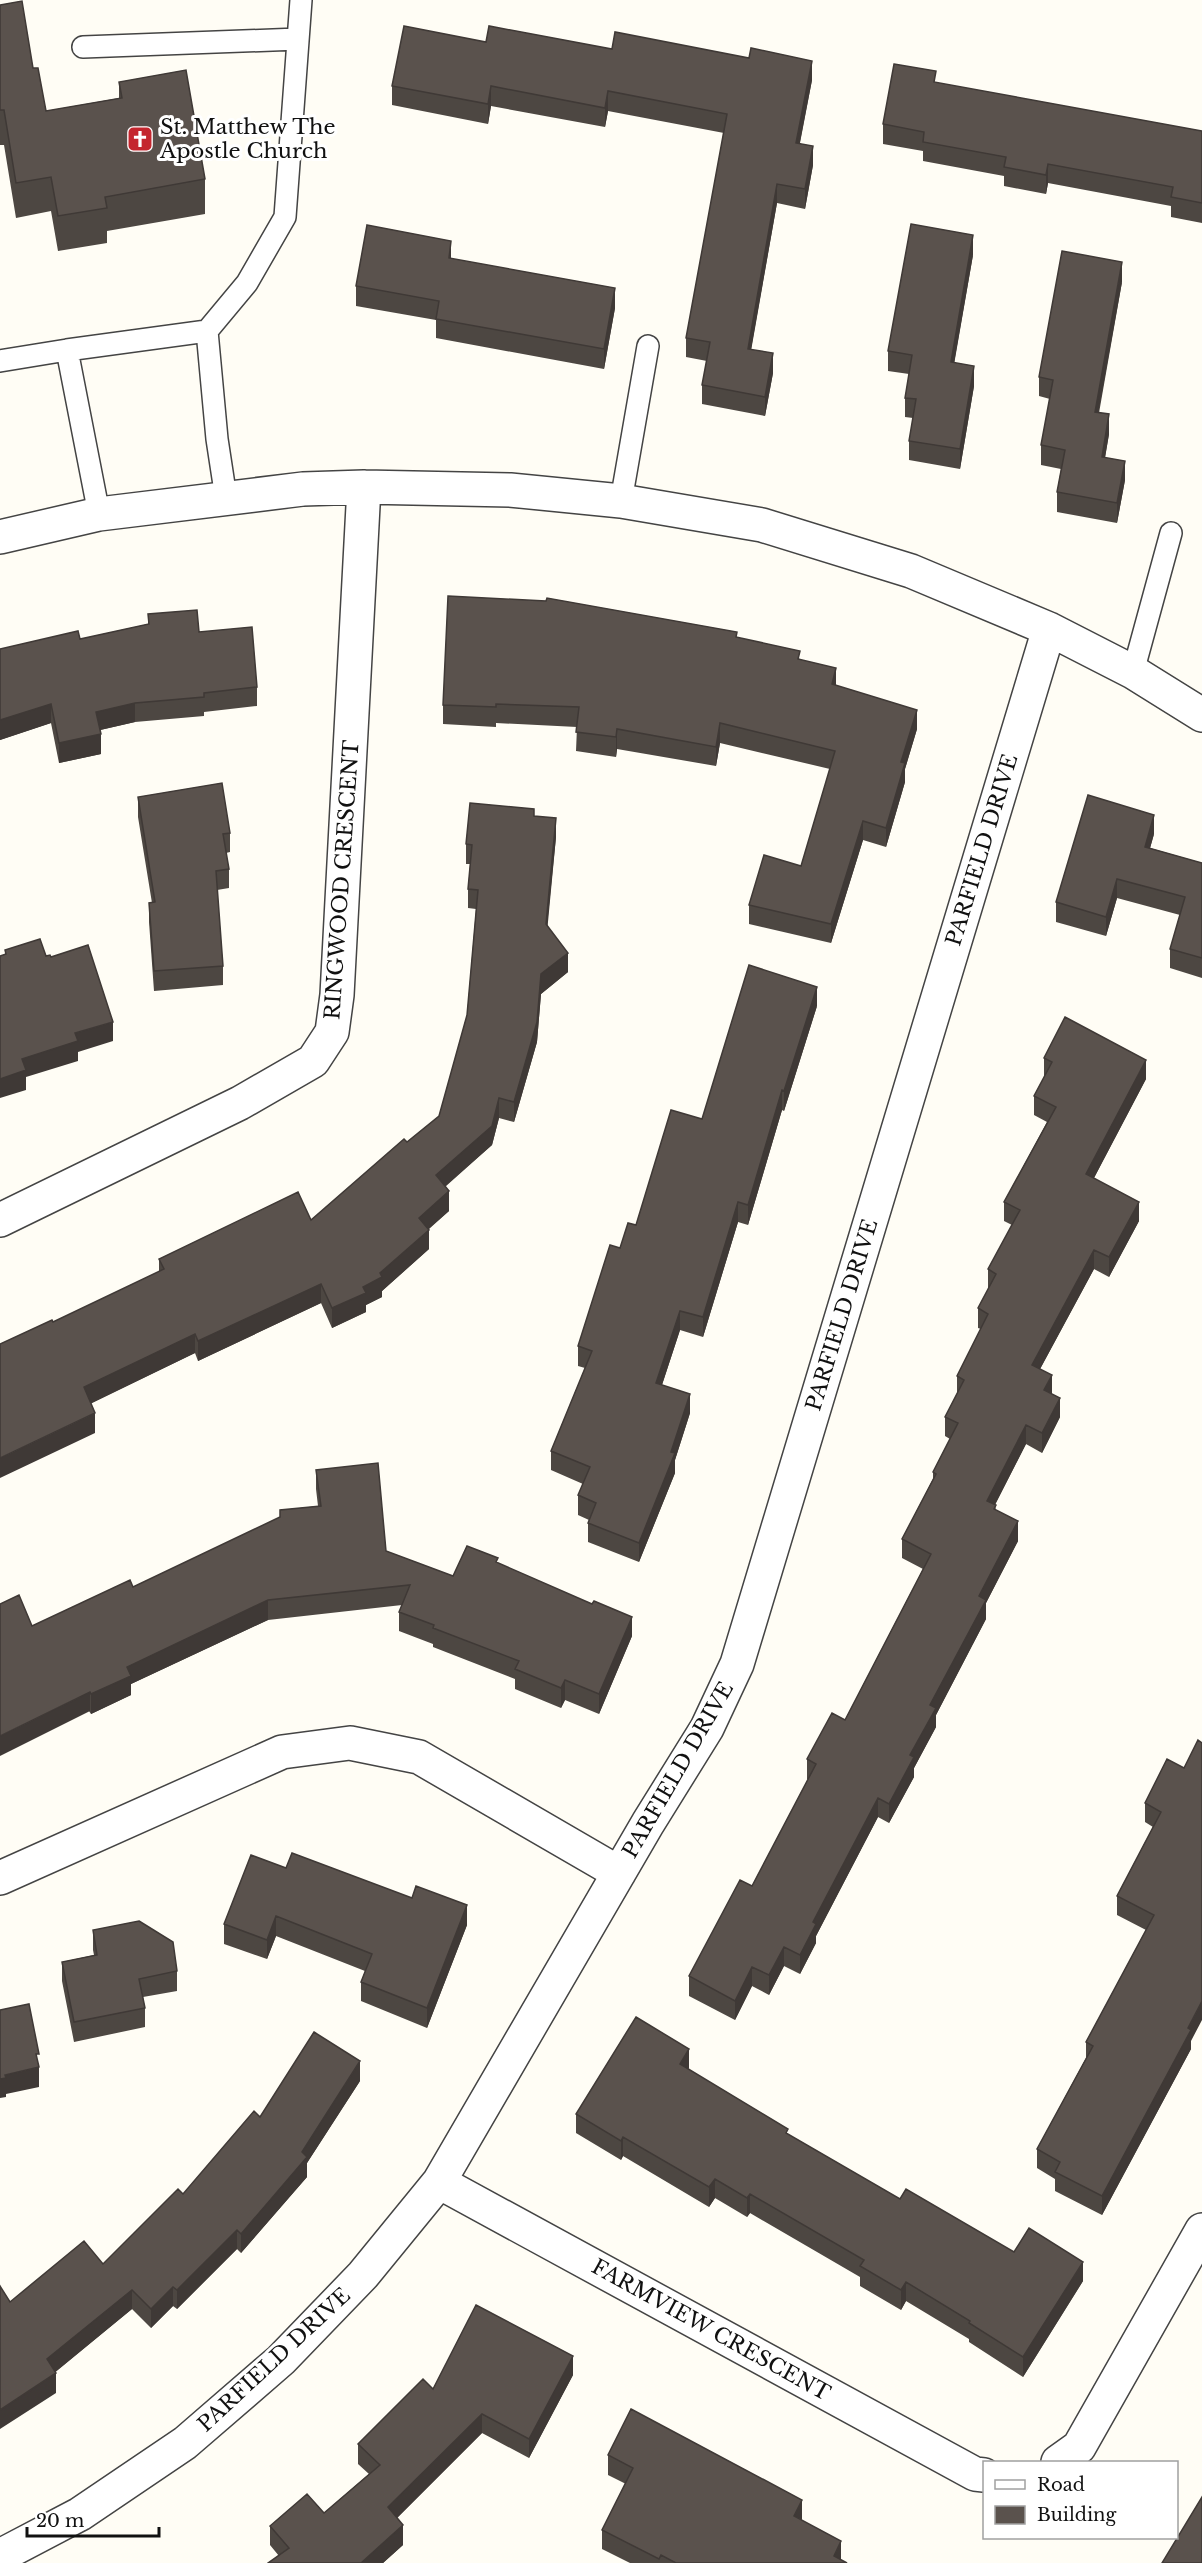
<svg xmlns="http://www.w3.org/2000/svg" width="1202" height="2563" font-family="'Libre Baskerville',serif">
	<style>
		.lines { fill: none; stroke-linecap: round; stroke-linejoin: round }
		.lane-casing { stroke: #444; stroke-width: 24 }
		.street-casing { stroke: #444; stroke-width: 36 }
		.lane { stroke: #fff; stroke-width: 21 }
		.street { stroke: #fff; stroke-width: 33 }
		.wall { fill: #4d4742 }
		.shaded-wall { fill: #3f3936 }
		.building { fill: #5a524d; stroke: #3f3936; stroke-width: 1.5 }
		.labels { text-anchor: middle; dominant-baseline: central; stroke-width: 6; stroke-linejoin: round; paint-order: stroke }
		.poi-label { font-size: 21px; fill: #111; stroke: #fff; text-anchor: start }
		.street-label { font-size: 21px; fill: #111; stroke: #fff }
	</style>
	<rect width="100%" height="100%" fill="#fffdf5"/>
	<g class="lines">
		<g class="lane-casing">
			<path id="lane" d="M 83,47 L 298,39
				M 0,361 L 67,350
				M 226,498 L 217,439 L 207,331 L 247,283 L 285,217 L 301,0
				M 621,501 L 648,346
				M 99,514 L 67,350 L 207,331
				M 1133,672 L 1171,533"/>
		</g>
		<g class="street-casing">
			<path id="street" d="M 0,537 L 99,514 L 303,489 L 364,487 L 510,490 L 621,501 L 762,525 L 911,571 L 1049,629 L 1133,672 L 1202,715
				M 0,1220 L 240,1103 L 313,1061 L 332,1032 L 337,995 L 364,487
				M 0,1878 L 282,1752 L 350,1743 L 419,1757 L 619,1873
				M 439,2182 L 975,2474 L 984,2475
				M 1058,2462 L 1079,2447 L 1202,2230
				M 0,2556 L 80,2514 L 185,2443 L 281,2360 L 363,2275 L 439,2182 L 648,1823 L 707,1728 L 737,1664 L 1049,629"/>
		</g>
		<use href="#lane" class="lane"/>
		<use href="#street" class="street"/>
	</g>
	<path class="wall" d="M 0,5 L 33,68 L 46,111 L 119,98 L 119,82 L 205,179 L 205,214 L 107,231 L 107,243 L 58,251 L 51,211 L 16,218 L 4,145 L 0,145 Z
		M 486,42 L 612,49 L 812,80 L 800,143 L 813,165 L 805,209 L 777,203 L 751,349 L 773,373 L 765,416 L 702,404 L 702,385 L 707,361 L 686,357 L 686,338 L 724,133 L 608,111 L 605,127 L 491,106 L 488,124 L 392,105 L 392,86 Z
		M 936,83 L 1202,131 L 1202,223 L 1171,217 L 1171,206 L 1048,183 L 1046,194 L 1004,186 L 1004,176 L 923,161 L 923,151 L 883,144 L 883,124 Z
		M 973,255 L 954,363 L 974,386 L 960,469 L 909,460 L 909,441 L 913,418 L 905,417 L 905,398 L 909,374 L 888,371 L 888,351 Z
		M 451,258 L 615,308 L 604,369 L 436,338 L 436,320 L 356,306 L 356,286 Z
		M 1122,282 L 1099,413 L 1109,434 L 1105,457 L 1125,480 L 1117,523 L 1057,512 L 1057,492 L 1061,469 L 1041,465 L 1041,445 L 1050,399 L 1039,396 L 1039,377 Z
		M 148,614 L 199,632 L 257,687 L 257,706 L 204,712 L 204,716 L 135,722 L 100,730 L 101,754 L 59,763 L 51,723 L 0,740 L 0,649 L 80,639 L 148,624 Z
		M 737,637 L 800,659 L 836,685 L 917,729 L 905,769 L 905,782 L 886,847 L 863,840 L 831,943 L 749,924 L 749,905 L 801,866 L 830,769 L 720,743 L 716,766 L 617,749 L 616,757 L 576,751 L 577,727 L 496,723 L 496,727 L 443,724 L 443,705 Z
		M 138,797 L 230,833 L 230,852 L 226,853 L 229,869 L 229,888 L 217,890 L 223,966 L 223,985 L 154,991 L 149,922 L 149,903 L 152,903 L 138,817 Z
		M 534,816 L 556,837 L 547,926 L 568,972 L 541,994 L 537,1042 L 514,1122 L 499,1118 L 492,1145 L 445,1186 L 449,1211 L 429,1229 L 429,1249 L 382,1291 L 382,1297 L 366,1305 L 366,1312 L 332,1328 L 321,1303 L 198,1361 L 195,1353 L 91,1403 L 95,1433 L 53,1322 L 159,1272 L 159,1259 L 311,1220 L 439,1116 L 467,1015 L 476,909 L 468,908 L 468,889 L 470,864 L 466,864 L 466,844 Z
		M 1154,834 L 1150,848 L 1202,863 L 1202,978 L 1170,968 L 1170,949 L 1180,915 L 1117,898 L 1106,936 L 1056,922 L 1056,902 Z
		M 817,1006 L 784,1111 L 782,1110 L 748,1225 L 738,1222 L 703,1337 L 680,1330 L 662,1385 L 690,1413 L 675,1460 L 675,1473 L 639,1562 L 588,1542 L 588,1523 L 589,1520 L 578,1515 L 578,1495 L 583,1484 L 551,1470 L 551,1451 L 585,1368 L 578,1366 L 578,1346 L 636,1225 L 702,1119 Z
		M 1044,1058 L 1146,1079 L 1094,1178 L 1139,1221 L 1109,1277 L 1094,1269 L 1040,1369 L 1052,1394 L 1060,1417 L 1042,1453 L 1026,1444 L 995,1505 L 996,1510 L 1018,1541 L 986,1603 L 986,1619 L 936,1715 L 936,1727 L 914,1768 L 914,1777 L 889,1823 L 878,1817 L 816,1936 L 816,1943 L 800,1974 L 784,1966 L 769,1995 L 752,1986 L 735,2020 L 689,1996 L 689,1976 L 752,1886 L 808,1779 L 807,1779 L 807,1759 L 845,1720 L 923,1569 L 902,1558 L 902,1539 L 933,1479 L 933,1472 L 950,1439 L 945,1436 L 945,1417 L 957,1394 L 957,1376 L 981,1329 L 978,1328 L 978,1308 L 988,1289 L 988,1269 L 1012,1225 L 1004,1221 L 1004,1202 L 1047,1122 L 1034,1115 L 1034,1096 L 1044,1077 Z
		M 316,1470 L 386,1551 L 453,1576 L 498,1563 L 632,1636 L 599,1714 L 565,1700 L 561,1708 L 515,1689 L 515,1679 L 433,1647 L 433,1644 L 399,1631 L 399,1612 L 402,1605 L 268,1620 L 131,1684 L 131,1695 L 91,1714 L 32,1626 L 133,1587 L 280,1518 L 280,1510 L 318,1506 L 316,1489 Z
		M 1167,1759 L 1191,2049 L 1102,2215 L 1055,2191 L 1055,2179 L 1037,2168 L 1037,2149 L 1086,2058 L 1086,2042 L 1146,1930 L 1117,1915 L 1117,1896 L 1153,1827 L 1145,1822 L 1145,1803 Z
		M 286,1868 L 467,1925 L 427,2028 L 361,2001 L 361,1982 L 365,1971 L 276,1936 L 267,1959 L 224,1944 L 224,1924 Z
		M 93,1930 L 177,1971 L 177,1991 L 143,1997 L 145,2008 L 145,2027 L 74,2042 L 62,1981 L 62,1962 L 94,1955 L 93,1950 Z
		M 689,2068 L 688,2069 L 788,2134 L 900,2199 L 1014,2252 L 1083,2281 L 1023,2377 L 969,2342 L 969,2339 L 906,2301 L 901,2310 L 860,2286 L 860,2277 L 750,2213 L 747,2217 L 715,2198 L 709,2207 L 623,2156 L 621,2160 L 576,2133 L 576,2114 Z
		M 360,2081 L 307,2163 L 307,2177 L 241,2253 L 237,2249 L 177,2309 L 173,2306 L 151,2328 L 132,2309 L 55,2372 L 56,2393 L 10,2302 L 103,2264 L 183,2194 L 260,2117 Z
		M 573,2375 L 529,2458 L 482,2433 L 397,2518 L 403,2545 L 383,2563 L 268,2563 L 279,2556 L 270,2545 L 270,2526 L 324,2513 L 369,2474 L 358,2464 L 358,2444 L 433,2389 Z
		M 608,2455 L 802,2520 L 841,2560 L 847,2563 L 630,2563 L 602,2549 L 602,2530 L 626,2484 L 608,2475 Z"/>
	<path class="shaded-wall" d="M 812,61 L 812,80 L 796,162 L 796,143 Z
		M 491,86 L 491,106 L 488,124 L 488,104 Z
		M 608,91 L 608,111 L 605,127 L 605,108 Z
		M 813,146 L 813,165 L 805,209 L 805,189 Z
		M 1048,164 L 1048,183 L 1046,194 L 1046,175 Z
		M 777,184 L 777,203 L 748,368 L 748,349 Z
		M 973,235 L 973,255 L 951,382 L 951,362 Z
		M 451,241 L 451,261 L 449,258 Z
		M 1122,262 L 1122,282 L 1095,431 L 1095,412 Z
		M 615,288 L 615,308 L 604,369 L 604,349 Z
		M 773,353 L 773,373 L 765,416 L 765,397 Z
		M 974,366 L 974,386 L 960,469 L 960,449 Z
		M 1109,414 L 1109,434 L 1102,476 L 1102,457 Z
		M 1125,461 L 1125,480 L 1117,523 L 1117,503 Z
		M 836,668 L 836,687 L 832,684 Z
		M 135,703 L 135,722 L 96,731 L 96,712 Z
		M 51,704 L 51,723 L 0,740 L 0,720 Z
		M 917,710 L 917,729 L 905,769 L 905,782 L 886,847 L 886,828 L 901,762 Z
		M 720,723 L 720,743 L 716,766 L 716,747 Z
		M 617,729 L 617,749 L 616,757 L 616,737 Z
		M 101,734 L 101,754 L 59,763 L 59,743 Z
		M 1154,815 L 1154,834 L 1145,866 L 1145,847 Z
		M 556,818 L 556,837 L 546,943 L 546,924 Z
		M 863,821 L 863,840 L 831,943 L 831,924 Z
		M 1117,879 L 1117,898 L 1106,936 L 1106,917 Z
		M 568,953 L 568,972 L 541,994 L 537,1042 L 514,1122 L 514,1102 L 541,974 Z
		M 817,987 L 817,1006 L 784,1111 L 784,1091 Z
		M 113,1022 L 113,1041 L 78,1052 L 78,1061 L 26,1077 L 26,1090 L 0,1098 L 0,1079 L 22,1059 L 75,1033 Z
		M 1146,1060 L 1146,1079 L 1086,1193 L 1086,1174 Z
		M 782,1090 L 782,1110 L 748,1225 L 748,1205 Z
		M 499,1098 L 499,1118 L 492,1145 L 436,1195 L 436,1175 Z
		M 449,1191 L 449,1211 L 419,1237 L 419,1218 Z
		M 738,1202 L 738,1222 L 703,1337 L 703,1317 Z
		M 1139,1202 L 1139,1221 L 1109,1277 L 1109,1257 Z
		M 429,1230 L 429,1249 L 382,1291 L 382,1297 L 366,1305 L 366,1312 L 332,1328 L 332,1308 L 363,1287 L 380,1273 Z
		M 1094,1250 L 1094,1269 L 1032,1384 L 1032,1365 Z
		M 321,1284 L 321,1303 L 198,1361 L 198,1341 Z
		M 680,1311 L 680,1330 L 656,1403 L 656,1383 Z
		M 195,1334 L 195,1353 L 84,1407 L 84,1387 Z
		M 1052,1375 L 1052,1394 L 1044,1390 Z
		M 690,1394 L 690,1413 L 675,1460 L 675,1473 L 639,1562 L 639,1543 L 671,1452 Z
		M 1060,1398 L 1060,1417 L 1042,1453 L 1042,1433 Z
		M 95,1413 L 95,1433 L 0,1478 L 0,1458 Z
		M 1026,1425 L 1026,1444 L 987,1520 L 987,1501 Z
		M 1018,1521 L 1018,1541 L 986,1603 L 986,1619 L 936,1715 L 936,1727 L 914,1768 L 914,1777 L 889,1823 L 889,1804 L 910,1755 L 930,1705 L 979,1596 Z
		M 268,1600 L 268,1620 L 131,1684 L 131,1695 L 91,1714 L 91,1694 L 127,1667 Z
		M 632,1617 L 632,1636 L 599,1714 L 599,1694 Z
		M 565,1680 L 565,1700 L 561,1708 L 561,1688 Z
		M 90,1692 L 90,1711 L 0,1756 L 0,1736 Z
		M 878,1798 L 878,1817 L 816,1936 L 816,1943 L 800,1974 L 800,1955 L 813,1922 Z
		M 467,1905 L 467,1925 L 427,2028 L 427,2008 Z
		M 276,1916 L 276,1936 L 267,1959 L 267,1940 Z
		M 784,1947 L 784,1966 L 769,1995 L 769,1975 Z
		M 752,1967 L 752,1986 L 735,2020 L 735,2001 Z
		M 1202,2001 L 1202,2020 L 1191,2041 L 1191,2049 L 1102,2215 L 1102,2196 Z
		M 689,2049 L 689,2068 L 680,2083 L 680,2064 Z
		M 360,2061 L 360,2081 L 307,2163 L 307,2177 L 241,2253 L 241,2234 L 302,2152 Z
		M 39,2067 L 39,2087 L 6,2094 L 6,2097 L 0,2098 L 0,2079 L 5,2075 Z
		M 623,2137 L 623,2156 L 621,2160 L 621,2141 Z
		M 715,2179 L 715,2198 L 709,2207 L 709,2187 Z
		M 750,2194 L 750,2213 L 747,2217 L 747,2198 Z
		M 237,2230 L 237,2249 L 177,2309 L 177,2290 Z
		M 1083,2262 L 1083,2281 L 1023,2377 L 1023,2357 Z
		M 906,2282 L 906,2301 L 901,2310 L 901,2290 Z
		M 173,2287 L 173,2306 L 151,2328 L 151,2309 Z
		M 132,2290 L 132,2309 L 47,2379 L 47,2359 Z
		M 573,2356 L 573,2375 L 529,2458 L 529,2439 Z
		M 56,2373 L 56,2393 L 0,2429 L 0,2410 Z
		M 482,2414 L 482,2433 L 388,2527 L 388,2507 Z
		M 802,2500 L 802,2520 L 794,2516 Z
		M 403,2525 L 403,2545 L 383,2563 L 361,2563 Z
		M 841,2541 L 841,2561 L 834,2556 Z"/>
	<path class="building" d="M 22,1 L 33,68 L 38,68 L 46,111 L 122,98 L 119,82 L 186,70 L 205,179 L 105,197 L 107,208 L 58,216 L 51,177 L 16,183 L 4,110 L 0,110 L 0,5 Z
		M 404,26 L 486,42 L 489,26 L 612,49 L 615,32 L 749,58 L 751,48 L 812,61 L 796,143 L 813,146 L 805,189 L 777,184 L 748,349 L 773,353 L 765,397 L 702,385 L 710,342 L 686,338 L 727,114 L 608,91 L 605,108 L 491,86 L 488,104 L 392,86 Z
		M 894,64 L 936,71 L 934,82 L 1202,131 L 1202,203 L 1171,197 L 1173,187 L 1048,164 L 1046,175 L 1004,167 L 1006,157 L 923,142 L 924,132 L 883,124 Z
		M 911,224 L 973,235 L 951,362 L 974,366 L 960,449 L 909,441 L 916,399 L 905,398 L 912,355 L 888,351 Z
		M 367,225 L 451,241 L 449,258 L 615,288 L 604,349 L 436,319 L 439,301 L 356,286 Z
		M 1062,251 L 1122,262 L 1095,412 L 1109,414 L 1102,457 L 1125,461 L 1117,503 L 1057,492 L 1065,450 L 1041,445 L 1053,380 L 1039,377 Z
		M 448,596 L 546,601 L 547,598 L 737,632 L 736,637 L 800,651 L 798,659 L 836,668 L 832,684 L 917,710 L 901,762 L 905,763 L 886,828 L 863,821 L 831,924 L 749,905 L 764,855 L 801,866 L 835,751 L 720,723 L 716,747 L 617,729 L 616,737 L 576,732 L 579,707 L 496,704 L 496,707 L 443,705 Z
		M 197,610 L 199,632 L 252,627 L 257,687 L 204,693 L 204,697 L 135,703 L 96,712 L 101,734 L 59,743 L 51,704 L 0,720 L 0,649 L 78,631 L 80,639 L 149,624 L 148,614 Z
		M 222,783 L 230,833 L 223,834 L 229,869 L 216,871 L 223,966 L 154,971 L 149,903 L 155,902 L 138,797 Z
		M 1088,795 L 1154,815 L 1145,847 L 1202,863 L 1202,958 L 1170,949 L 1185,897 L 1117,879 L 1106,917 L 1056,902 Z
		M 470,803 L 534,809 L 534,816 L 556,818 L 546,924 L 568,953 L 541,974 L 537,1022 L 514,1102 L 499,1098 L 492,1126 L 436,1175 L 449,1191 L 419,1218 L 429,1230 L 380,1273 L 382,1277 L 363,1287 L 366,1293 L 332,1308 L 321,1284 L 198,1341 L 195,1334 L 84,1387 L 95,1413 L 0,1458 L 0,1344 L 52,1320 L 53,1322 L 164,1269 L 159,1259 L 298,1192 L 311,1220 L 404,1139 L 407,1142 L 439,1116 L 467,1015 L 478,890 L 468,889 L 472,845 L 466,844 Z
		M 40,939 L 46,956 L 50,955 L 51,957 L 88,945 L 113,1022 L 75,1033 L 78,1041 L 22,1059 L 26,1070 L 0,1079 L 0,956 L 6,954 L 5,950 Z
		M 749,965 L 817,987 L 784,1091 L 782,1090 L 748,1205 L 738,1202 L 703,1317 L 680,1311 L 656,1383 L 690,1394 L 671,1452 L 675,1453 L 639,1543 L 588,1523 L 596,1503 L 578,1495 L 590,1467 L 551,1451 L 592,1351 L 578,1346 L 610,1245 L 620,1248 L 628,1223 L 636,1225 L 671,1110 L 702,1119 Z
		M 1065,1017 L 1146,1060 L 1086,1174 L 1139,1202 L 1109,1257 L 1094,1250 L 1032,1365 L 1052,1375 L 1044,1390 L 1060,1398 L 1042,1433 L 1026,1425 L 987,1501 L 996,1505 L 994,1509 L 1018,1521 L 979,1596 L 986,1600 L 930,1705 L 936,1708 L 910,1755 L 914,1757 L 889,1804 L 878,1798 L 813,1922 L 816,1924 L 800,1955 L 784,1947 L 769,1975 L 752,1967 L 735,2001 L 689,1976 L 740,1880 L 752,1886 L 816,1764 L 807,1759 L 832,1713 L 845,1720 L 931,1554 L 902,1539 L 936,1474 L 933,1472 L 958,1423 L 945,1417 L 964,1380 L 957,1376 L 988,1314 L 978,1308 L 996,1274 L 988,1269 L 1020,1210 L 1004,1202 L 1056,1107 L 1034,1096 L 1052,1062 L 1044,1058 Z
		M 378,1463 L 386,1551 L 453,1576 L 467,1546 L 498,1558 L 496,1562 L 592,1604 L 594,1601 L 632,1617 L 599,1694 L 565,1680 L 561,1688 L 515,1669 L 519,1661 L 433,1628 L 434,1625 L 399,1612 L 410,1585 L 268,1600 L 127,1667 L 131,1676 L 91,1694 L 90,1692 L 0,1736 L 0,1604 L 19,1595 L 32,1626 L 130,1580 L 133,1587 L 280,1517 L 280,1510 L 321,1506 L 316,1470 Z
		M 1198,1740 L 1202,1743 L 1202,2001 L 1188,2028 L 1191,2030 L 1102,2196 L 1055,2172 L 1060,2162 L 1037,2149 L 1093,2046 L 1086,2042 L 1154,1915 L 1117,1896 L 1161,1812 L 1145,1803 L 1167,1759 L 1184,1768 Z
		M 292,1853 L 412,1898 L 416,1886 L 467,1905 L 427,2008 L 361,1982 L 372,1954 L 276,1916 L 267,1940 L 224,1924 L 251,1855 L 286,1868 Z
		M 139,1921 L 173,1942 L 177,1971 L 139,1979 L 145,2008 L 74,2022 L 62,1962 L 97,1955 L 93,1930 Z
		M 29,2004 L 39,2054 L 36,2054 L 39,2067 L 5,2075 L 6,2078 L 0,2079 L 0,2010 Z
		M 636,2017 L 689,2049 L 680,2064 L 788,2129 L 786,2133 L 900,2199 L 906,2189 L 1014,2252 L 1029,2228 L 1083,2262 L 1023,2357 L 969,2323 L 970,2321 L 906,2282 L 901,2290 L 860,2266 L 864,2260 L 750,2194 L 747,2198 L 715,2179 L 709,2187 L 623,2137 L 621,2141 L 576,2114 Z
		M 314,2032 L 360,2061 L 302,2152 L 307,2157 L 241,2234 L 237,2230 L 177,2290 L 173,2287 L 151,2309 L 132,2290 L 47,2359 L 56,2373 L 0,2410 L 0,2286 L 10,2302 L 84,2241 L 103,2264 L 178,2189 L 183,2194 L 254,2111 L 260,2117 Z
		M 476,2305 L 573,2356 L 529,2439 L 482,2414 L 388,2507 L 403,2525 L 361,2563 L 268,2563 L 289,2548 L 270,2526 L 307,2494 L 324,2513 L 380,2465 L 358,2444 L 423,2379 L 433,2389 Z
		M 631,2409 L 802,2500 L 794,2516 L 841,2541 L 834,2556 L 847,2563 L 676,2563 L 661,2555 L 659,2559 L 602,2530 L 633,2468 L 608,2455 Z
		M 1202,2497 L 1202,2563 L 1162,2563 Z"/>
	<defs>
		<g id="church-square" transform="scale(1.35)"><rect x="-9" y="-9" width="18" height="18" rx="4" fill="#c4262e" stroke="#fff"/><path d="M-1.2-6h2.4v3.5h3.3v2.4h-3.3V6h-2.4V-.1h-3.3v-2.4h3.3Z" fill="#fff"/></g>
	</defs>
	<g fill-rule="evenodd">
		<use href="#church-square" x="140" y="139"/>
	</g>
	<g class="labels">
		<g class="poi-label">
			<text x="160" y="127">St. Matthew The<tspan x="160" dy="24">Apostle Church</tspan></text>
		</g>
		<g class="street-label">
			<text transform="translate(982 850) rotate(-73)">PARFIELD DRIVE</text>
			<text transform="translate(342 880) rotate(-86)">RINGWOOD CRESCENT</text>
			<text transform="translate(842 1315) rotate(-73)">PARFIELD DRIVE</text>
			<text transform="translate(678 1770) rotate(-60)">PARFIELD DRIVE</text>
			<text transform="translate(711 2330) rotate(29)">FARMVIEW CRESCENT</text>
			<text transform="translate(274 2360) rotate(-43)">PARFIELD DRIVE</text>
		</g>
	</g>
	<rect x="983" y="2461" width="195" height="78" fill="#ffffff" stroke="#a0a0a0" stroke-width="1.5"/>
	<rect x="995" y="2480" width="30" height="9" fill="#ffffff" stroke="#a0a0a0" stroke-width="1.5"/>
	<text x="1037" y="2491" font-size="18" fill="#111111">Road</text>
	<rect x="995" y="2506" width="30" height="18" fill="#5a524d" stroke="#a0a0a0" stroke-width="1.5"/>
	<text x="1037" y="2521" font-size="18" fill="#111111">Building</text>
	<path d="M27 2527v9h132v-9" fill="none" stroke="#111111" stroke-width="3"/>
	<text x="36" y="2527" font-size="18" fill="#111111" stroke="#ffffff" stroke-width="4.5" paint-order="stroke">20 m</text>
</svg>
